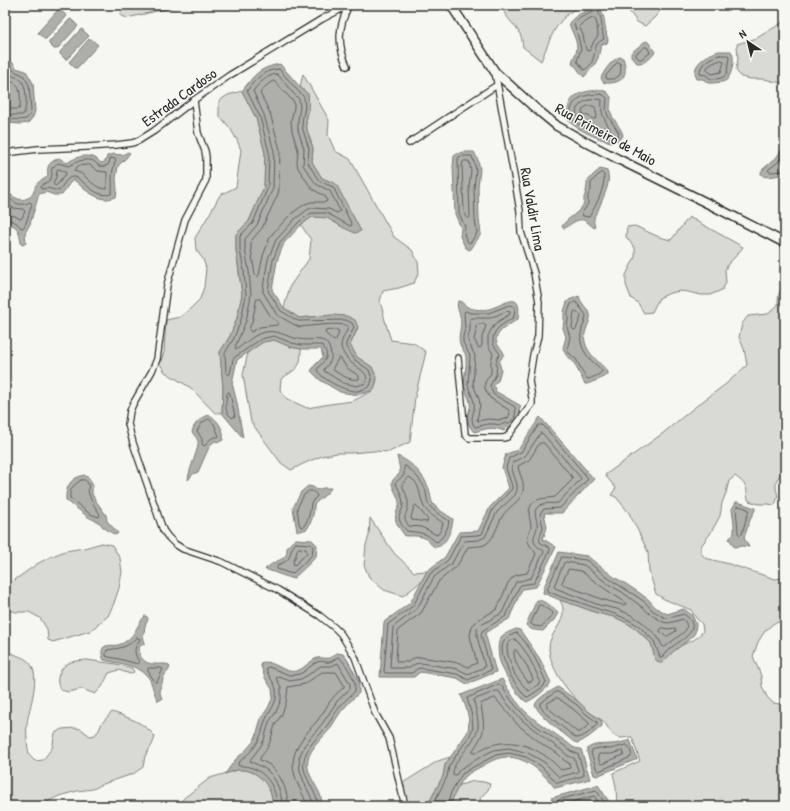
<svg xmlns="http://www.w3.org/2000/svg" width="790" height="811" font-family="'Patrick Hand',sans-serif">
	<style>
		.green { fill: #d9d9d5; stroke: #828280 }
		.water { fill: #aeaeab; stroke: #7a7a78 }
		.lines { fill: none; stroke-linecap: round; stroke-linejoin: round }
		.shore { stroke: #5f5f5e; stroke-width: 1 }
		.minor-casing { stroke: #2b2b2b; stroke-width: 8 }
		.secondary-casing { stroke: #2b2b2b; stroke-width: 11 }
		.minor { stroke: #f6f6f2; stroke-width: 5.5 }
		.secondary { stroke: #f6f6f2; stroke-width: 8 }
		.labels { text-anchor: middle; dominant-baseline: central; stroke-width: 3; stroke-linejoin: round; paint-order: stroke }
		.street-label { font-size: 15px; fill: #2b2b2b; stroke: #f6f6f2 }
	</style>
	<rect width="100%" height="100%" fill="#f6f6f2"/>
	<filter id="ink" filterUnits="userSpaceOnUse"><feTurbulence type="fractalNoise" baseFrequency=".025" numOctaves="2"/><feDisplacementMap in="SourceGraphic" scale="8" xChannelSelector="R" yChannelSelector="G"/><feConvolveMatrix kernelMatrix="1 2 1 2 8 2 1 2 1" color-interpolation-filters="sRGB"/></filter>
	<g filter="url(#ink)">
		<path class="green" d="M 126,5 L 194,5 L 170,8 L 127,18 L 120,15 Z
			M 502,5 L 581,5 C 555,20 552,35 541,61 L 523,47 C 522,43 522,37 520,34 C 515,24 503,16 502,5 Z
			M 625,5 L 664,5 L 655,17 L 645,26 L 637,22 Z
			M 785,21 L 785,84 L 764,79 L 751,79 L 741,77 L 736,70 L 738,59 L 737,44 L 757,38 Z
			M 303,74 L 329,120 L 328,135 L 335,151 L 350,159 L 394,237 L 412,250 L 418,262 L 419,272 L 414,283 L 399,288 L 383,291 L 380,301 L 387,328 L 391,340 L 414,343 L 426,352 L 415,397 L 410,442 L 389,452 L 374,451 L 351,453 L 337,453 L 322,456 L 305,463 L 291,470 L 281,463 L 251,422 L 243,375 L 248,352 L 263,342 L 274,340 L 291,347 L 301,349 C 301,369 297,368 281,379 L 280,390 L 287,399 L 307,408 L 330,404 L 353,401 L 374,390 L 377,379 L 372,367 L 357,357 L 350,345 L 358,328 L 333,315 L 299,318 L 284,308 L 290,286 L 309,259 L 311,240 L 301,225 L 312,217 L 327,217 L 344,228 L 343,199 L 336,184 L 322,178 L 312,162 L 313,148 L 307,130 L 306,121 L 309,108 L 308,94 L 300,87 Z
			M 242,91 L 256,118 L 265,153 L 264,187 L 249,221 L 236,235 L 236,250 L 242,294 L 237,318 L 230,336 L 220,352 L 223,388 L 222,413 L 215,413 L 191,388 L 165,372 L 160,364 L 164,352 L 166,320 L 180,317 L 190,309 L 200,299 L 204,287 L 206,268 L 203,259 L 196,250 L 195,238 L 210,213 L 220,195 L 236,187 L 241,150 L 237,140 L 230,128 L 219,115 L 219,101 L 228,95 Z
			M 689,217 L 743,247 L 735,257 L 728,264 L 725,270 L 726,283 L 722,290 L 710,295 L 701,295 L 688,292 L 680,291 L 670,293 L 659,298 L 652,312 L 644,313 L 638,303 L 631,298 L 626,285 L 626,275 L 635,257 L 635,248 L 626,237 L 627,227 L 635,226 L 659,237 L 671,240 Z
			M 785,286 L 785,470 L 780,475 L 776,481 L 776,489 L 778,496 L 775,505 L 768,504 L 759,504 L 749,501 C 746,495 748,493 746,488 C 745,483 739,479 735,476 L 729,481 L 726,493 L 722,503 L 720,516 L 710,534 L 701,546 L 701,553 L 705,558 L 729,564 L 775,579 L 782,578 L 785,576 L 785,621 L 774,623 L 765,631 L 758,642 L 753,656 L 761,676 L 762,686 L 767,697 L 773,703 L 779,704 L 785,703 L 785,806 L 617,806 L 616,787 L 613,773 L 640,761 L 632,737 C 628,737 623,738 620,738 C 610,736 609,727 603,721 C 598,717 593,715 588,711 C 571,696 551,672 549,649 C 548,634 565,624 563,609 C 563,606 561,603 560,600 L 578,606 L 597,613 L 614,617 L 627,623 L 636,629 L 651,643 L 655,658 L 663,662 C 668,657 673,651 679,647 C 690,640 694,643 703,631 L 702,624 L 696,618 L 691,610 L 664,599 L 656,594 L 649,571 L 648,552 L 639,533 L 629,513 L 616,497 L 611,495 L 616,488 L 605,475 L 662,434 L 695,407 L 726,384 L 747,365 L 744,349 L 739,337 L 742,324 L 748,316 L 768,314 L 778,305 C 778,297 778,291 785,286 Z
			M 370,518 L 394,553 L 414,572 L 427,571 L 422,581 L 403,596 L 384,590 L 377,584 L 369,577 L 364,565 L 366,545 L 369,536 Z
			M 102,543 L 112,545 L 120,558 L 122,572 L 119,588 L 114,603 L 108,616 L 90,631 L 53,642 L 48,640 L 47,629 L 40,618 L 29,612 L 16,612 L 6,609 L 5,607 L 5,587 L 37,564 L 50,557 L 65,551 L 84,548 Z
			M 5,649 C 12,655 23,656 29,662 C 42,676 29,707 27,723 C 26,731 27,746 29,754 C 30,757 33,759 35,761 L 43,760 L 52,748 L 55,733 L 62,729 L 75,728 L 81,729 L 90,736 L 95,735 L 99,730 L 102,723 L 112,712 C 127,717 146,723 155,737 L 152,745 L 145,756 L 143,767 L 133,774 L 103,784 L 93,789 L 77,791 L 59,796 L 49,801 L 42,806 L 5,806 Z
			M 87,660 L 116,664 L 132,668 L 134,672 L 130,674 L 119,670 L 109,673 L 102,687 L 95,694 L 82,689 L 68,692 L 61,690 C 57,684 57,680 59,674 C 65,661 74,661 87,660 Z
			M 450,757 L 445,765 L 443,776 L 427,806 L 407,806 L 401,784 L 438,761 Z
			M 237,770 C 241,770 246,770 250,771 C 264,776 273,791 273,806 L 177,806 L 184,798 L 210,778 Z
			M 474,781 L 484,782 L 490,784 L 488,790 L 480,798 L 482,806 L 450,806 L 454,794 L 460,785 Z"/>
		<path class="water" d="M 599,6 C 606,18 604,27 608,40 L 607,43 L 601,45 C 600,50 599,54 598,58 C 595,66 589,71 584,77 C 579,73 578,67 572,64 C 572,58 577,54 577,48 C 577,39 571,31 569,23 C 576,14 589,9 599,6 Z
			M 58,10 L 60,10 L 67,16 L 46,39 L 44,39 L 39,34 L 38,32 Z
			M 71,19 L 78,26 L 57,49 L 54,49 L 49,44 L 49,42 L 69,20 Z
			M 82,29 L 89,36 L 67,59 L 65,59 L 60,54 L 60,52 L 80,30 Z
			M 89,39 L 91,39 L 98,45 L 77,68 L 75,68 L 69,62 Z
			M 647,41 L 649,43 L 655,52 C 652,58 644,64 637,63 L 631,56 L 631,53 L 644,42 Z
			M 719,51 L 731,51 C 732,53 733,55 733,57 C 734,63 731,78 725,81 C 720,83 713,83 708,83 L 703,79 L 697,79 C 689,65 708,54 719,51 Z
			M 5,55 L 7,58 L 13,63 L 16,68 L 26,71 L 33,83 L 35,111 L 33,117 L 28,123 L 21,124 L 8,123 L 5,124 Z
			M 620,57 L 623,58 C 629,75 623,84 605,83 L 603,82 L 601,78 C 604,71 612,59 620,57 Z
			M 280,64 L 300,87 L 308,94 L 309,108 L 306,121 L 307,130 L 313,148 L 312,162 L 322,178 L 336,184 L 361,231 L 355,233 L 344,228 L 327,218 L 312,217 L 301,225 L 284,243 L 277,261 L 272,290 L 284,308 L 299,318 L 333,315 L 347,316 L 355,320 L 358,327 L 350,345 L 357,357 L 372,367 L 377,379 L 374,390 L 358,395 L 340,392 L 320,380 L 311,371 L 315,365 L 323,357 L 321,349 L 301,349 L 291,347 L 274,340 L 263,342 L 237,360 L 232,383 L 237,403 L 243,438 L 222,413 L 223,388 L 220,352 L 230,336 L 237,318 L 242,294 L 236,250 L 236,234 L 249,221 L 264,187 L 265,153 L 256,118 L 242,91 C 255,74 259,68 280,64 Z
			M 602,90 L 607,92 L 611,97 C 611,103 609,108 611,113 C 614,122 622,128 623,136 C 620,139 617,141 613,142 C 603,142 574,128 569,121 C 567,117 567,113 568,109 C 571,91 588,91 602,90 Z
			M 785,145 L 785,174 C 780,175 764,179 762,175 C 761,175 761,173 761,172 L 763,169 L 776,158 Z
			M 128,152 L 130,153 L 126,158 L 118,166 L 116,178 L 117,190 L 116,197 C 113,198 110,199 106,199 C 99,199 89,193 83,188 C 79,185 78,182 73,180 L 69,184 L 62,195 L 54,195 L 46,192 L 39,194 L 30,224 L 25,233 L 26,243 L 23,245 L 21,244 C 19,231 19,226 5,223 L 5,191 C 12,195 19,203 28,198 C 31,197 33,194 34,191 C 37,186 33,190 36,185 C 39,180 44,181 48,175 C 46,164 51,162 59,158 L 67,163 C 74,158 84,154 93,157 C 96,158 99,161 101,163 L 105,162 L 107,156 L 113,154 L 122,155 Z
			M 463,152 L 474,152 L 478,160 L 480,169 L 478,187 L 479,219 L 481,234 L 471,249 L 469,250 L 465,247 L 460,236 L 461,228 L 455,214 L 453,166 L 454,156 L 457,154 Z
			M 600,169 L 607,171 C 612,182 603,197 599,208 C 598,212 594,214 594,219 C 593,222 595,225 595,228 C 592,227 590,224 587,222 C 580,216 571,224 565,228 L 563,228 L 562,226 C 567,218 581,212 584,203 C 584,203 584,197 584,197 C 585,195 586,193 586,191 C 587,188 587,185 587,182 L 593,175 Z
			M 579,296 C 580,299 581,302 583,304 C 585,308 589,310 590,314 C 592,322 582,331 585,342 C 588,355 600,362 608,372 L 608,374 L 600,379 L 587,384 L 585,384 L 573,361 L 566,355 L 563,348 L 566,337 L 563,328 L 564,320 L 564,312 L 567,302 L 569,300 Z
			M 458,301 L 460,301 C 463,303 466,307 470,308 C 475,310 484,310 489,309 C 504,305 523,288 518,319 C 512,324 492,332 497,344 C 500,348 503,350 504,354 L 499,362 L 501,369 L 498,381 L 497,381 L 493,386 L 496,388 L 495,391 L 521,406 L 519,411 L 521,413 L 517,422 L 511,428 L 506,427 L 504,431 C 492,426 486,429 474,432 C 469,427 467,421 468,414 C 469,411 471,407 470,404 C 470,398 465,392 464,385 C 464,376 467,367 466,357 C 466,353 461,348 460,344 C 457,335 463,326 460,316 C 459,311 456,307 458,301 Z
			M 208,415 C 217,418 225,430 223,440 L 219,442 L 215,441 L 210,445 L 198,472 L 193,474 L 188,480 C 188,471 200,447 198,441 C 197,438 194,435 192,432 C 194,423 200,419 208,415 Z
			M 540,417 L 594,479 L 562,513 L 544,513 L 547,527 L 543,539 L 556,547 L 536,587 L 522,589 L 509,619 L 485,633 L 496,672 L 467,684 L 457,678 L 420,672 L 414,677 L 380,677 L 384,622 L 410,603 L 427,571 L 445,557 L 459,532 L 478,531 L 490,507 L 509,488 L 502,468 L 506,454 L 518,450 Z
			M 397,456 C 411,461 424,475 429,489 C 431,494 430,499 433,504 C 438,510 446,514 453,519 C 453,526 446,547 436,547 C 432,547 430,542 426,539 C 420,535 413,536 405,536 C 401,530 393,521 396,514 C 397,509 400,507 399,502 C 398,496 391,485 392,482 C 393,478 398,476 400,473 C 400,467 398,462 397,456 Z
			M 84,475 L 89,478 L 93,486 L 92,491 L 92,494 L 96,501 L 106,515 L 107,521 L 118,533 L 116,535 L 112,533 L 103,527 L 100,523 L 88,517 L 66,500 C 65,486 71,478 84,475 Z
			M 308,486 L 313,487 L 317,490 L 323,488 L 331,488 C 328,494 319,499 314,505 C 314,514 312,521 307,529 L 301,531 L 297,531 L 293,508 L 301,492 Z
			M 736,502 L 738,502 L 755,508 L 755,510 L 750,520 L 744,538 L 749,547 L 742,546 L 734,547 L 732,543 L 729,539 L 734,533 L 734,524 L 732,509 Z
			M 296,539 L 312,540 L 317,545 L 316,556 L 314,559 L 293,579 L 265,569 C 268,567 271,564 274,563 C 282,558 288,559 287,547 L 292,542 Z
			M 559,552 L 587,556 L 614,577 L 626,584 L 641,594 L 649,600 L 655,607 L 667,614 L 684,609 L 692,615 L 696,624 L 695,633 L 691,638 L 674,651 L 662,663 L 659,663 L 655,659 L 651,643 L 636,629 L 627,623 L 614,617 L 597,613 L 578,606 L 560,600 L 543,593 L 544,587 Z
			M 537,600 L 540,600 C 546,603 555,607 558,613 L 554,620 L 543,631 C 536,630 531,631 526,625 L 535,604 Z
			M 145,616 L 146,616 L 148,618 C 148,621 146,623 145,626 C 144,630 145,632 143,636 L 145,643 L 140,645 C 139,649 139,651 140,655 C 145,666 155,664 166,664 L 168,665 L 170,667 C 169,671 166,673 164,676 C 162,681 162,686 159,690 L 162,699 L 158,701 C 154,694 153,687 150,680 C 141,664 119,664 104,660 C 102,657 101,652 103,648 C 106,644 113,646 118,645 C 121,644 124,643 126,641 C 136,635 137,624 145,616 Z
			M 516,629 L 520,630 L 540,659 L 551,683 C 544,691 537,697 527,702 C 517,697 501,669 499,658 C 498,651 497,641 502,636 C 506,633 511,631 516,629 Z
			M 337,653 L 343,654 L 347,659 L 359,682 L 359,693 C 355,697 350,701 346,706 C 339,713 335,721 330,729 C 321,740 305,752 308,768 C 310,778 316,785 320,794 C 321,798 322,802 323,806 L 273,806 C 272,786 258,768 237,770 C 233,771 229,773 225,774 L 235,760 L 246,750 L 253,742 L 256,736 L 261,718 L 268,708 L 273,697 L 272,689 L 265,678 L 260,663 C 270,659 280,669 289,671 C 301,674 307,662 317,658 C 321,657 325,659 329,658 C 332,657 335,654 337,653 Z
			M 502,679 C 509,691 517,704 528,714 C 539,724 553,732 565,741 C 573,746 571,748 581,749 L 590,779 L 555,788 C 541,770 520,751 496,759 C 491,761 486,764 482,766 C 477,769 470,772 466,776 C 459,783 453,797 450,806 L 427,806 L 443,776 L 445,765 L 467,733 C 472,720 466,707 461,695 Z
			M 558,687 L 579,702 L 588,711 L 602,721 L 602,726 C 594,733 587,739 578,743 L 574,742 C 562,732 541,718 535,705 C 539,696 550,692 558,687 Z
			M 630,740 L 637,759 L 597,776 L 594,775 L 587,752 L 588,748 C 596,743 603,745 611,744 C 617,744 624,742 630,740 Z
			M 598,785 L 608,800 L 610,806 L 554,806 L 551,798 Z"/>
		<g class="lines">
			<path class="shore" d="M 596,11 L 598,11 C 603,20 601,30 604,39 C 602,40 600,41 598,43 C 592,51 597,63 584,70 L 577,61 L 581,49 L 578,36 L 574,24 C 579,17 588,14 596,11 Z
				M 593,18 L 595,19 L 597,24 L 598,36 L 594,41 L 590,50 L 588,51 L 586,50 L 583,35 L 579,26 L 583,23 Z
				M 645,47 L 647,47 L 650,52 L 650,53 L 641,59 L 639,59 L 636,56 L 636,54 Z
				M 720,55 L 727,55 L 729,57 L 727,73 C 724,79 717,79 711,79 L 706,75 L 700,74 C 699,64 710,57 720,55 Z
				M 722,60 L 724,62 L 721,72 L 712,74 L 707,70 L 707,67 L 713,63 Z
				M 5,62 L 10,66 L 14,71 L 23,75 L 29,85 L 31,110 L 30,115 L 26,119 C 19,121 12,118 5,120
				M 618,62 L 620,63 C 621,66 621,71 620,75 L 614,79 L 607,79 L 606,78 L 606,76 Z
				M 5,68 C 7,70 9,73 11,75 C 14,77 18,77 20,79 C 27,84 28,108 23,115 L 5,115
				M 279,69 L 297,90 L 304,97 L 305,107 L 302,121 L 303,130 L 309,149 L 308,163 L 319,181 L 333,187 L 352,225 L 351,226 L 350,226 L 327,213 L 311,213 L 299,222 L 280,242 L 273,260 L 268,291 L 281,311 L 298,321 L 346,320 L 352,323 L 354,328 L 346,343 L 346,347 L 355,360 L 369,370 L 372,379 L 370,386 C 367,388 362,390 358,391 C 347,392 322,380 317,370 C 323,360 332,358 322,345 L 301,345 L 292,343 L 274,336 L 261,339 L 235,357 L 233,359 L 230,374 L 228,375 L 226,373 L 225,353 L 234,338 L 241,320 L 246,295 L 244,271 L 240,250 L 240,236 L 253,223 L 268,187 L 269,152 L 260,117 L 247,91 C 255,79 264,70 279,69 Z
				M 276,74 L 278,75 L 293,93 L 299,99 L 300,107 L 298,120 L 298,130 L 304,149 L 303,165 L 316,184 L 330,191 L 340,211 L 337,213 L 329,209 L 311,208 L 307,210 L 295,219 L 276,240 L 268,259 L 263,288 L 263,292 L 277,315 L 295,325 L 300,327 C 311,326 339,322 348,326 L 348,328 C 346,333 341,340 341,346 C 341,351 348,361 353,364 C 359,369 370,373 366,383 L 357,386 L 343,383 L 324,371 L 324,369 C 330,362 333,360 330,350 C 326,334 312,342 299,339 C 284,337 278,328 261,333 C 253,336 244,344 237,349 L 236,349 L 235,347 L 246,321 L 251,295 L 249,271 L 245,249 L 245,239 L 257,225 L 273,188 L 274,151 L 264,115 L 253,91 C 259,83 266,76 276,74 Z
				M 5,78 C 9,81 14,82 17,85 C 21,90 21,103 19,109 L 5,109
				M 274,81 L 294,102 L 294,107 L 291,121 L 292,131 L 298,150 L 297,162 L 298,168 L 312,189 L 325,196 L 327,201 L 326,202 L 311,202 L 305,204 L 291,214 L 273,233 L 270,237 L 263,256 L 259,275 L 257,277 L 255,275 L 251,249 L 251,241 L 262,228 L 278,194 L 279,188 L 280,150 L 270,113 L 260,93 L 267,85 Z
				M 601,94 L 605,96 L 607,98 L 606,110 L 608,116 L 619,133 L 618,136 C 615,137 615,137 612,138 C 605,138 577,125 573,120 C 566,110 576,98 585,96 C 590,94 596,95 601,94 Z
				M 589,100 L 600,99 L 602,100 C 601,116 603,116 610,129 L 609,132 C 602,131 582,121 577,116 C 574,108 581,102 589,100 Z
				M 588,106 L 593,106 L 595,107 L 597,117 L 595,119 L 594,119 L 582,113 L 583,109 Z
				M 785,153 L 777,163 L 769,169 L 768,170 L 770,172 L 785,171
				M 464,156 L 472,156 L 476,169 L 474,188 L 475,220 L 477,233 L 471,242 L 469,243 L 468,242 L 464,235 L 465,227 L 459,213 L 458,159 L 459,157 Z
				M 111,158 L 115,159 L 116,160 C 113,166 112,174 112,180 C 112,185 113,190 111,194 C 92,199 81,174 72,177 C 66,178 62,187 59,191 L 47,188 L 42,189 L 40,188 C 43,182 51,183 52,175 C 52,173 51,170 52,168 L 58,163 L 68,166 C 75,163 81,159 90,160 C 98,161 97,170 108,165 Z
				M 464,161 L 469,161 L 471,170 L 469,187 L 470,217 L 468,219 L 467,218 L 464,211 L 462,166 L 463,162 Z
				M 90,165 L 98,171 L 107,172 L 107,189 C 96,189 91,181 83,175 C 81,173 77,172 74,171 L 75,169 L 78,166 Z
				M 59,169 L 65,172 L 66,174 L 57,185 L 55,186 L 54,185 L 53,183 L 56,177 L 57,170 Z
				M 602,173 L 604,175 C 605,188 596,206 589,217 L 583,216 L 582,213 L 588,204 L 588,195 L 591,190 L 591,183 L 596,177 Z
				M 5,196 C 15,201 17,208 30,202 L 32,204 L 26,223 L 23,228 L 21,228 C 17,222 12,220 5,219
				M 5,201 L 13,208 L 23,209 L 25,211 L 22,218 L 20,219 L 15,216 L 5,214
				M 257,299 L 260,299 L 271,317 L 278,322 L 278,324 L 277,325 L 260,327 L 251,332 L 249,329 L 252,322 Z
				M 576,302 L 586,315 C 586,322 581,327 581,334 C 579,343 584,353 591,360 C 594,364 599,366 602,371 C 600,375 593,377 589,379 L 586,378 L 576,359 L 569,353 L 567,350 L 570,337 L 567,327 L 568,320 L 568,312 L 571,304 Z
				M 510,305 L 513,306 L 515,307 L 514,317 L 499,327 L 495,332 L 493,338 L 493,344 L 500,354 C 493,363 498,365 496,374 C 495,378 491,382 490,386 L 493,394 L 515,407 C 516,415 516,417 509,423 L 505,423 L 501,425 L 494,424 L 488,424 L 475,427 C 468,418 476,412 474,403 C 473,396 469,391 468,385 L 470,356 L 463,342 L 463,336 L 465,330 L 464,312 L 466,311 L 471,313 L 488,313 Z
				M 507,311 L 510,312 L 510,314 L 496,323 L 491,330 L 488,336 L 488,345 L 493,354 L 491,361 L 491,373 L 485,382 L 485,389 L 490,398 L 509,410 L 510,414 L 508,418 L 501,420 L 488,419 L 478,421 L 477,420 L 480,405 L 479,399 L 473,384 L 475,356 L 468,341 L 468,337 L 470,331 L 470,319 L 472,318 L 490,318 Z
				M 576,311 L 581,315 L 581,317 L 576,329 L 574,330 L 572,328 L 574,312 Z
				M 478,324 L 484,324 L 486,326 L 482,337 L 482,346 L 480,348 L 478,347 L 474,339 L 476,332 L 476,326 Z
				M 334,330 L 338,330 L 339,332 L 336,340 L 334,341 L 325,333 L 326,331 Z
				M 339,358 L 341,359 L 347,368 L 359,376 L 359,379 C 350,381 341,375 333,370 L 333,368 Z
				M 229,392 L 230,394 L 235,416 L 233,418 C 223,412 226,404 227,394 Z
				M 209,419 L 214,424 L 219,436 C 216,439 219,436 215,437 C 211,438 207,442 206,445 L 204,446 L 202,444 L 202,439 L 197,431 L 202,423 Z
				M 539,425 L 543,425 L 587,477 L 588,479 L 560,508 L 544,509 L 541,512 L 540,515 L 543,527 L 539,540 L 541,543 L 550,548 L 550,550 L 534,583 L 521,585 L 519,587 L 506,616 L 482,631 L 481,635 L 491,670 L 468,680 L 457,674 L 420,668 L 417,669 L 412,673 L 385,673 L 384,671 L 388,624 L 413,606 L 430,574 L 448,560 L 461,536 L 478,535 L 482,534 L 493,509 L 512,489 L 512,486 L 506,468 L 509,458 L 521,452 Z
				M 541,433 L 543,434 L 580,477 L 581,479 L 558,503 C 552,504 544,502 539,506 C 531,511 538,519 537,526 C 537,531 533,536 534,541 C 535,546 539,547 543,550 L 544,552 L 531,578 L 520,581 L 516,582 L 514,586 L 502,613 L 481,625 L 477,629 L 477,636 L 485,667 L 468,674 L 458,669 L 421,663 L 415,664 L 410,668 L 390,668 L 390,666 L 393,627 L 417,609 L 434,577 L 452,563 L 464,541 L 479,540 L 485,537 L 497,512 L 515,495 C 521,485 513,478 512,468 C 512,466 513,464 513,462 L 525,456 Z
				M 540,443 L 544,443 L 572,477 L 573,479 L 555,497 C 544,499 530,497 529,513 C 529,518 531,522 531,526 C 531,529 529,532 528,535 C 526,545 533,547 536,554 L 527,573 L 516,575 L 511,579 L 508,583 L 497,609 L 478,620 L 472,626 L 470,636 L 477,663 L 468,667 L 460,663 L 420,657 L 414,658 L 408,662 L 397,662 L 396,660 L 398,630 L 421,613 L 439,581 L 457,566 L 468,547 C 474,546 481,547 486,544 C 495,538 497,525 502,517 C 507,507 521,502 523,491 C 525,482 519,474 518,466 L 529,460 Z
				M 405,466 L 407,467 C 414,473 421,480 425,489 C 427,494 426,500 429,505 C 434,512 442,516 449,521 C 448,529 444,537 437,542 C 433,541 431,537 427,535 C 420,532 414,532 407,531 C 403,527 397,520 400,514 C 401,511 403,509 403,505 C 403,497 399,489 395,483 L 404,475 L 404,468 Z
				M 409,477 C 421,482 419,497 424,507 C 428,514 437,518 443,523 L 441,530 L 437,535 C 432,533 427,529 421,527 C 417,526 413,527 409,526 C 400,515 409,514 408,503 C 408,497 404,490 402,485 Z
				M 81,480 C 84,480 85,479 87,482 C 90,486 87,490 89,494 C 91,502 96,508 100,514 L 99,517 L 90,514 L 70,498 C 69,488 74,485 81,480 Z
				M 309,491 C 312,490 316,493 317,496 L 311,503 L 310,511 L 308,519 L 304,526 L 301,527 L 299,523 L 297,508 L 304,495 Z
				M 416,505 L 428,520 L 427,522 L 412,520 L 411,517 L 414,507 Z
				M 739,506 L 748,509 L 749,511 L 746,519 L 742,534 L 740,535 L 738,533 C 738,529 736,509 736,508 C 737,507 738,507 739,506 Z
				M 296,543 L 311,544 L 313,547 L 312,555 L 292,574 L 277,569 L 277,565 C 296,559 286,553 296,543 Z
				M 299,548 L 306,549 L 307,553 L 296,564 L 294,565 L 293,562 L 296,555 L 297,550 Z
				M 562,557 L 586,560 L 611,580 L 639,598 L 646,603 L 652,610 L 665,618 L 668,618 L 684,614 C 703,628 685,638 673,646 C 669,649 665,653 662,657 L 660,657 L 654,641 L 639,626 L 629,620 L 615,614 L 598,609 L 579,602 L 561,597 L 548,591 L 548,588 Z
				M 566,562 L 584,565 L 608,584 L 622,592 L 642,607 L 650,614 L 663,622 L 669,623 L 683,619 C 687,623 688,628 684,632 L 665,647 L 663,647 L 657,636 L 642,622 L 631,615 L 617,609 L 599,605 L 555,588 L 554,586 L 564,563 Z
				M 569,569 L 581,571 L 605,589 L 625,602 L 626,604 L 623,605 L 601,599 L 583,592 L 563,585 L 562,583 Z
				M 539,605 L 541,605 L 553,613 L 551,617 L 541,627 L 534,626 L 531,624 Z
				M 663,628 L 668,629 L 675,628 L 676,630 L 676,631 L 666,637 L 660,631 L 661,629 Z
				M 517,633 C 530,645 539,666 546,682 L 543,687 L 528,697 L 525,696 C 521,690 516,685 512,678 C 509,675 508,670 507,666 C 500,652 498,638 517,633 Z
				M 136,638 L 139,638 L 140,640 C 133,648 134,653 139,662 L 138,664 L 119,659 L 109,657 L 106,656 L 106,653 L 107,650 C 120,648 127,648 136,638 Z
				M 515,639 C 526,649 534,667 540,681 L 539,684 L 529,691 L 527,690 L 515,675 L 508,656 L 507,647 L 508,643 Z
				M 516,650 L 527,666 L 533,679 L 531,682 L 528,682 C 522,674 513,662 514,651 Z
				M 150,668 L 161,668 L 163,669 L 157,682 L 155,682 L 148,671 L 148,669 Z
				M 497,691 L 499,691 L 505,701 L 522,720 L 550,742 L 560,749 L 568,756 L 574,758 L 578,770 L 578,772 L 559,777 L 544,762 L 528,753 L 509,748 L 494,750 L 484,755 L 460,769 L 456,775 L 453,774 C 452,760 475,744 478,728 C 479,719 475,709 474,700 Z
				M 556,692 L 558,692 L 577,705 L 586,714 L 597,722 L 597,725 C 591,730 584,738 576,738 L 545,713 L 540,706 L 540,704 L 546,699 Z
				M 495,698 L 518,725 L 546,747 L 557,753 L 565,761 L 569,763 L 570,766 L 570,768 L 561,770 C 544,751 518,737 492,745 C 486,746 481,750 475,753 L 473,753 L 473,750 C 487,730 484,727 481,704 Z
				M 556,698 L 558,698 L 573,709 L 589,723 L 589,725 L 580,732 L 577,732 L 547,707 L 547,704 Z
				M 627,745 C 630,747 632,754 631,757 L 599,771 L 597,770 L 591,753 L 592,750 L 599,748 L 610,749 Z
				M 622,751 L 624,753 L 623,755 L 602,764 L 600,763 L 598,756 L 599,754 L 611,754 Z
				M 277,806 C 277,789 266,771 249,767 C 246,766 243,766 239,766 L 238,765 L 238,763 C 247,755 256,748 260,737 C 263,731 263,724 266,719 C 271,709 278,702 276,690 C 276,684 268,677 266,668 L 269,667 L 289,675 C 305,676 306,668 317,662 C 322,660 326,663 330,662 C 333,661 336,658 338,657 C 344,660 354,678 355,684 C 355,685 355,691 355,691 C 351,696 346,699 342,704 C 336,711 332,719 326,727 C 317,739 301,751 304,769 C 307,782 316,792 319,806
				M 282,806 C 282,794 277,780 268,771 C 263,767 256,764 251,762 L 250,760 L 260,747 L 264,740 L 269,722 L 276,712 L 281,700 L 281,687 L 276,678 L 279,677 L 290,681 L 301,679 L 308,675 L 319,667 L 321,666 L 332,666 L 338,663 L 350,684 L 350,689 L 338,700 L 322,724 L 310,738 L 304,746 L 299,758 L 300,771 L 304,782 L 311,797 L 313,806
				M 288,806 C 288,792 282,777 272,767 C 269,764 264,762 260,760 L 260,758 L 266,750 L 270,742 L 275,725 L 282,714 L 286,703 L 288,687 L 305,684 L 322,672 L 336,672 L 344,685 L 344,687 C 338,692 333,697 329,703 C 325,709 322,715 317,721 C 305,735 289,751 294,772 C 296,784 304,794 307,806
				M 432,806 L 447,777 L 449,766 L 470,735 L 473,728 L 472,716 L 467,698 L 499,684 L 501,685 C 508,696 515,706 524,715 C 534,726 550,735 562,744 C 569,749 568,751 578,754 L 584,774 L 583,776 L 557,783 L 541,766 L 526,757 L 509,753 L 496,755 L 475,766 L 462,774 L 451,792 L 447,806
				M 558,806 L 557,801 L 558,800 L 596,790 L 597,791 L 604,802 L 606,806
				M 563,806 L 564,804 L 594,796 L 595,797 L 601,806"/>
			<g class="minor-casing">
				<path id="minor" d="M 347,66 C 337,44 338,27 349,5
					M 194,100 L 198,133 L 205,151 L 206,157 L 206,180 L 185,220 L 167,285 L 157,359 L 152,371 L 133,404 L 130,411 L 128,424 L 133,443 L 163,530 L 168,537 L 175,544 L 183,549 L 222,562 L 278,590 L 320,616 L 335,628 L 341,634 L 355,657 L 375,713 L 389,738 L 405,806
					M 409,143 L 497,85
					M 5,153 L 38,149 L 87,147 L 116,145 L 132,143 L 138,141 L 154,131 L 194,100 L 230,75 L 322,19 L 349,5
					M 458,358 L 465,434 L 469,438 L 503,438 L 507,437 L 532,404 L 532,398 L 529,381 L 533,355 L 538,336 L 539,302 L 534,273 L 521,232 L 520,211 L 515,181 L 495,72"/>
			</g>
			<g class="secondary-casing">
				<path id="secondary" d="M 451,5 L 495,72 L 534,107 L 557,126 L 582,140 L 618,159 L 715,207 L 785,243"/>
			</g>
			<use href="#minor" class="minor"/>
			<use href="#secondary" class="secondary"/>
		</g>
	</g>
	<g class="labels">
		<g class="street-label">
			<text transform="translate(179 97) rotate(-36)">Estrada Cardoso</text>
			<text transform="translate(606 134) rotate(29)">Rua Primeiro de Maio</text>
			<text transform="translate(533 209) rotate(80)">Rua Valdir Lima</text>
		</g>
	</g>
	<rect width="790" height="811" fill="none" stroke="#f6f6f2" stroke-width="20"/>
	<rect x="10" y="10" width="770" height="791" fill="none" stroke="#2b2b2b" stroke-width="1.5" filter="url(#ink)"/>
	<g transform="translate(748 42) rotate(325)" stroke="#f6f6f2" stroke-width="3" paint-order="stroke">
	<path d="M0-3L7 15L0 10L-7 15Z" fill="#2b2b2b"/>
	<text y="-6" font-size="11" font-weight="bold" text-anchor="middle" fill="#2b2b2b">N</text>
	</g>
</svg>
